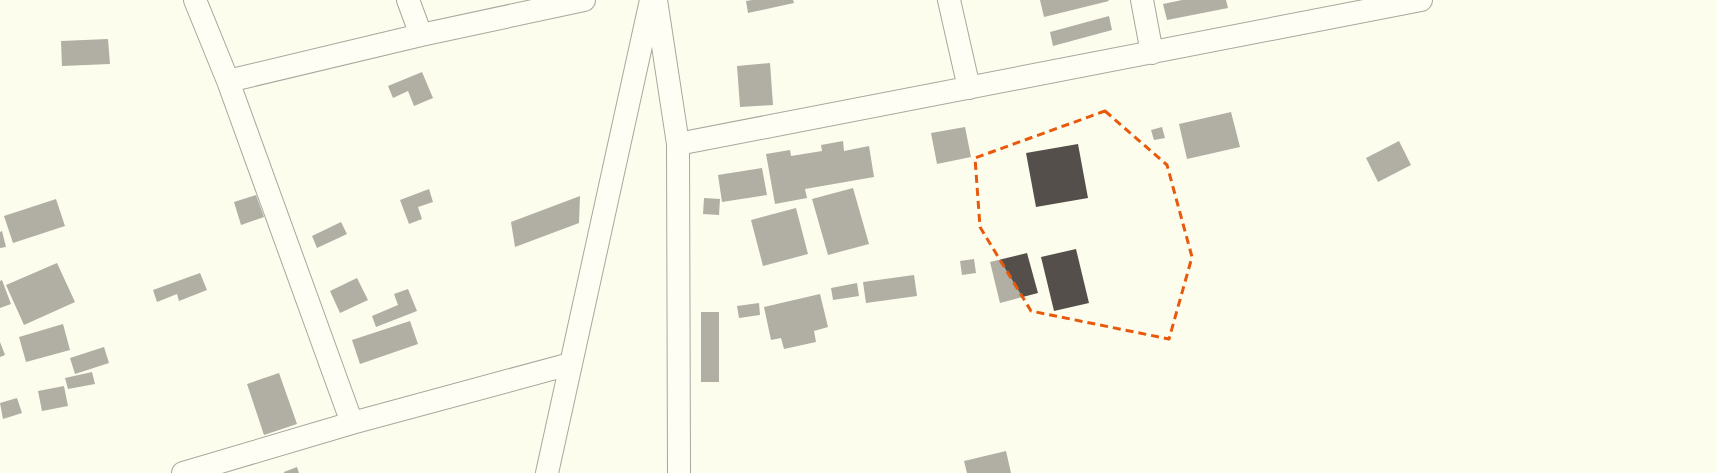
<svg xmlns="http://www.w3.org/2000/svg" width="1717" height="473" font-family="'Zilla Slab',serif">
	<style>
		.building { fill: #544f4a }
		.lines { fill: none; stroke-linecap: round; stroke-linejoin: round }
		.minor-casing { stroke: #3f3f3f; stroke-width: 24 }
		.minor { stroke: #fff; stroke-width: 22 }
		.marked { fill: none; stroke: #e8590c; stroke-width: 3; stroke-dasharray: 8 5; stroke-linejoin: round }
	</style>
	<rect width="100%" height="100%" fill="#fdfded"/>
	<path class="building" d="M 752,0 L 793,0 L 794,3 L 748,13 L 746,1 Z
		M 1040,0 L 1108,0 L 1109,1 L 1044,17 Z
		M 1182,0 L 1226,0 L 1228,8 L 1167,20 L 1163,4 Z
		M 1109,16 L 1112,30 L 1053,46 L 1050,32 Z
		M 108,39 L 110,64 L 62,66 L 61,41 Z
		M 770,63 L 773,105 L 740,107 L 737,66 Z
		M 422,72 L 433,98 L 414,106 L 408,91 L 393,98 L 388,86 Z
		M 1231,112 L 1240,147 L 1187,159 L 1179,124 Z
		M 965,127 L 971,157 L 937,164 L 931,133 Z
		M 1162,127 L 1165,138 L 1154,140 L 1151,130 Z
		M 843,141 L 844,151 L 869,146 L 874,177 L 805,189 L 807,198 L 775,204 L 766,154 L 790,150 L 791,156 L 822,151 L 821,145 Z
		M 1399,141 L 1411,165 L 1378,182 L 1366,158 Z
		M 1078,144 L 1088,198 L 1036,207 L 1026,153 Z
		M 762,168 L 767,195 L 722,202 L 718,175 Z
		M 853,188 L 869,244 L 828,255 L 812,199 Z
		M 429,189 L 433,202 L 418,207 L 422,219 L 409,224 L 400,200 Z
		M 256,195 L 264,217 L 241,225 L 234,202 Z
		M 580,196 L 579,223 L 515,247 L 511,222 Z
		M 704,198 L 720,199 L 719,215 L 703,214 Z
		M 56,199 L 65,226 L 13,243 L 4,216 Z
		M 796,208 L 808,254 L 763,266 L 751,220 Z
		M 341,222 L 347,234 L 317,248 L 312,236 Z
		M 2,231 L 6,247 L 0,248 L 0,232 Z
		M 1076,249 L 1089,303 L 1054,311 L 1041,257 Z
		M 1027,253 L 1038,293 L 1000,303 L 990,262 Z
		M 974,259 L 976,273 L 962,275 L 960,261 Z
		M 57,263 L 75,302 L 24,325 L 6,285 Z
		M 200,273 L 207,290 L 179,301 L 177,294 L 157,302 L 153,290 Z
		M 914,275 L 917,296 L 866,303 L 863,282 Z
		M 357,278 L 368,300 L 340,313 L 330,291 Z
		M 2,280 L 11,304 L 0,308 L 0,281 Z
		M 857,283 L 859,296 L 833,300 L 831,288 Z
		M 408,289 L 417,311 L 376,327 L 372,316 L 398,305 L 394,294 Z
		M 820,294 L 828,327 L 814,331 L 816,342 L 784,349 L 781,338 L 771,340 L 764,307 Z
		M 759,303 L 760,315 L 739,318 L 737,306 Z
		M 701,312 L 719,312 L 719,382 L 701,382 Z
		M 410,321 L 418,344 L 360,364 L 352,340 Z
		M 63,324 L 70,350 L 26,362 L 19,337 Z
		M 0,342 L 5,355 L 0,357 Z
		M 104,347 L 109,363 L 75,374 L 70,358 Z
		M 92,372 L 95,384 L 68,389 L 65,378 Z
		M 279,373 L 297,424 L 264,435 L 247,384 Z
		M 64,386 L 68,406 L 42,411 L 38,391 Z
		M 17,398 L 22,413 L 3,419 L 0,403 Z
		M 1006,451 L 1011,473 L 967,473 L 964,461 Z
		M 297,467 L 299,473 L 284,473 L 284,472 Z"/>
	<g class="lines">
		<g class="minor-casing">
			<path id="minor" d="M 195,0 L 228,81 L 352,423
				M 408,0 L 421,35
				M 656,0 L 678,144 L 679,473
				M 949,0 L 969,88
				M 1142,0 L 1152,53
				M 228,81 L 421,35 L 584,0
				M 678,144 L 1421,0
				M 183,473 L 352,423 L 570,364
				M 547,473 L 651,0"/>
		</g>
		<use href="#minor" class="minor"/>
	</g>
	<path d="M0 0H1717V473H0ZM 1105,111 L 1167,165 L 1192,257 L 1169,339 L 1031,311 L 980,227 L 975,158 Z" fill="#fdfded" fill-opacity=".55" fill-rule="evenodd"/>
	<path class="marked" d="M 1105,111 L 1167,165 L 1192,257 L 1169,339 L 1031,311 L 980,227 L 975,158 Z"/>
</svg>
